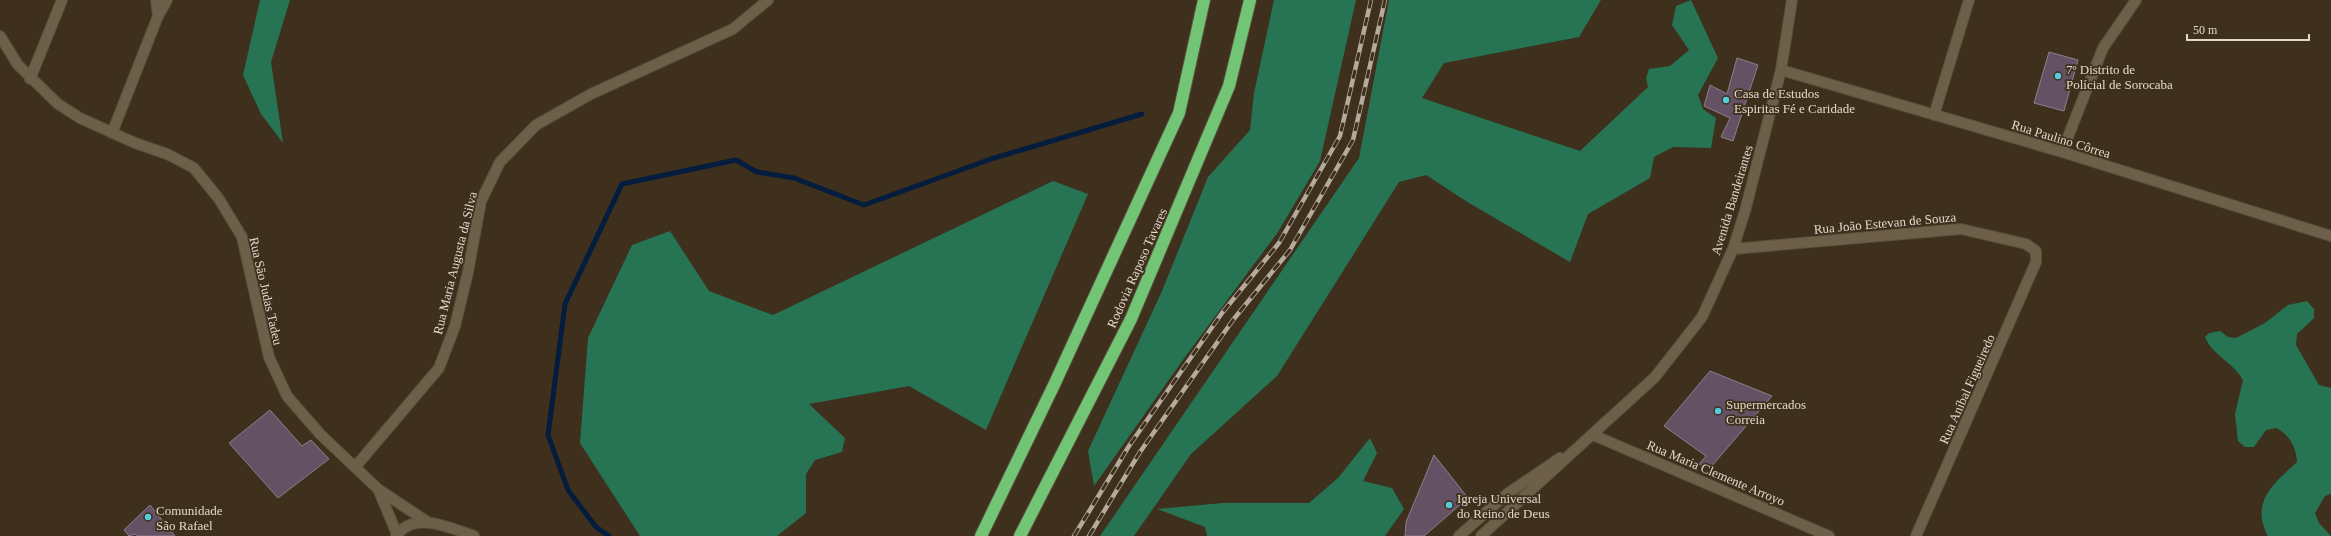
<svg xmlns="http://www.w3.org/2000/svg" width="2331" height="536" font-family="Georgia,serif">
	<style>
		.forest { fill: #267454 }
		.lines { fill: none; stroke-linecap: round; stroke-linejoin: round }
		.stream { stroke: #041c3d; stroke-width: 5 }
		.building { fill: #645163; stroke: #907c8f }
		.minor-casing { stroke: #5a4e3d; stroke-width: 12 }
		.tertiary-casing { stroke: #5a4e3d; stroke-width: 12 }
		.secondary-casing { stroke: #5a4e3d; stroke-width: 12 }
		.motorway-casing { stroke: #5a4e3d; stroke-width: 14 }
		.minor { stroke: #6e5f49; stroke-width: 10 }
		.tertiary { stroke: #6e5f49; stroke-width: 10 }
		.secondary { stroke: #6e5f49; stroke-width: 10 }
		.motorway { stroke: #72c575; stroke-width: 12 }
		.rail-casing { stroke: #b5ab9d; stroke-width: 4.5 }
		.rail { stroke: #3e301c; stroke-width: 3; stroke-dasharray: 9; stroke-linecap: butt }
		.poi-dot { fill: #55cadf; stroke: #3e301c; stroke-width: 1.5 }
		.labels { text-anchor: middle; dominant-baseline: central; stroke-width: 3.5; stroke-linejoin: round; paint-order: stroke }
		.poi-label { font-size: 13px; fill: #e1d8cc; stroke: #3e301c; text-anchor: start }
		.street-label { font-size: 13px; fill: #e1d8cc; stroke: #3e301c }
	</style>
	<rect width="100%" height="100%" fill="#3e301c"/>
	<path class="forest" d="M 260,0 L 290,0 L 271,62 L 283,143 L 261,114 L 243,75 Z
		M 1274,0 L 1356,0 L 1320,161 L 1278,232 L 1185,357 L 1094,486 L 1088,451 L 1162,291 L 1208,177 L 1250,130 L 1254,93 Z
		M 1389,0 L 1601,0 L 1579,37 L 1444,63 L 1422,98 L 1580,151 L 1648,87 L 1646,78 L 1649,69 L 1670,66 L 1689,50 L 1672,25 L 1676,6 L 1691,0 L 1718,58 L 1698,95 L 1703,109 L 1716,118 L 1711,148 L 1673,147 L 1654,157 L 1650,178 L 1588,214 L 1570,262 L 1469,203 L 1426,175 L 1399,182 L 1277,376 L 1191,454 L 1134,536 L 1100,536 L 1359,158 Z
		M 1053,181 L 1088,194 L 986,430 L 909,386 L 809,404 L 845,438 L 842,452 L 815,460 L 806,474 L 806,513 L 777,536 L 640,536 L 580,443 L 588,338 L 632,245 L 670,231 L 709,291 L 773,315 Z
		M 2307,301 L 2314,309 L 2314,318 L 2297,334 L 2296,345 L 2319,385 L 2331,388 L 2331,494 L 2325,496 L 2315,513 L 2319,523 L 2331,536 L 2268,536 C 2250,502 2273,484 2297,462 C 2296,447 2290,436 2277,428 L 2266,430 L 2254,447 L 2245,447 L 2238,441 L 2235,414 L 2243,380 C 2234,363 2212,355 2205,337 L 2209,333 L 2220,331 L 2228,337 L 2236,338 L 2265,323 L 2288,305 Z
		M 1370,438 L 1377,453 L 1363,481 L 1392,488 L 1404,509 L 1385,536 L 1207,536 L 1205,527 L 1157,509 L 1223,503 L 1309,503 L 1338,478 Z"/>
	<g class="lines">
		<path class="stream" d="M 609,536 L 596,527 L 568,490 L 548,435 L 565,304 L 622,184 L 736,160 L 757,172 L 794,178 L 864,205 L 991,159 L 1142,114"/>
	</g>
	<path class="building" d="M 2049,52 L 2078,60 L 2064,111 L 2034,103 Z
		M 1737,58 L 1758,65 L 1733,141 L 1721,137 L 1730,118 L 1704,106 L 1710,85 L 1727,94 Z
		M 1710,371 L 1772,396 L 1710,468 L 1699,464 L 1706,456 L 1664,426 Z
		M 270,410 L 302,446 L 311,440 L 329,459 L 278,498 L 229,443 Z
		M 1434,455 L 1468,498 L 1424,536 L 1405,536 L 1406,522 Z
		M 150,505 L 175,536 L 137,536 L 135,534 L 129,536 L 124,530 Z"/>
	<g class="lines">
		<g class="minor-casing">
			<path id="minor" d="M 156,0 L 158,16
				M 0,36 L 18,65 L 58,104 L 80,118 L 135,143 L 167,154 L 194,168 L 219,199 L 242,237 L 269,357 L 287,396 L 320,434 L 378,489 L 429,523
				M 1781,70 L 2062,152 L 2331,236
				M 30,79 L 62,0
				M 1934,115 L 1969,0
				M 112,133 L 158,16 L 167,0
				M 2062,152 L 2103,48 L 2136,0
				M 1733,249 L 1961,229 L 2026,244 L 2036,251 L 2036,262 L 1916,536
				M 1593,435 L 1829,536
				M 356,466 L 439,368 L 455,326 L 468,272 L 481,201 L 500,162 L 536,125 L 591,94 L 733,29 L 768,0
				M 378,489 L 397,534"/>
		</g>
		<g class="tertiary-casing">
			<path id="tertiary" d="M 396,536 C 414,510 451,528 474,536"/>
		</g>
		<g class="secondary-casing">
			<path id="secondary" d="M 1459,536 L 1507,494 L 1560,458
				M 1481,536 L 1655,377 L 1702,317 L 1733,249 L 1745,211 L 1781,70 L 1792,0"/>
		</g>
		<g class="motorway-casing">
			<path id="motorway" d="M 981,536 L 1054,385 L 1179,113 L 1204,0
				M 1020,536 L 1131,319 L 1229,86 L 1250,0"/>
		</g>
		<use href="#minor" class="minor"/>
		<use href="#tertiary" class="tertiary"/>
		<use href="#secondary" class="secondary"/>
		<use href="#motorway" class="motorway"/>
		<g class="rail-casing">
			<path id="rail" d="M 1074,536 L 1129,446 L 1222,313 L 1279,243 L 1340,136 L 1371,0
				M 1089,536 L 1140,452 L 1233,320 L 1290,250 L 1353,140 L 1385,0"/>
		</g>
		<use href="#rail" class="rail"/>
	</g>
	<g class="poi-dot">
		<circle cx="2058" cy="76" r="4"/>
		<circle cx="1726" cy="100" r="4"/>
		<circle cx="1718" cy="411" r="4"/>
		<circle cx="1449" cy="505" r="4"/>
		<circle cx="148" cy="517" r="4"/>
	</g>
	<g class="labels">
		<g class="poi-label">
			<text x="2066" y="69">7º Distrito de<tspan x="2066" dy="15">Polícial de Sorocaba</tspan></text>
			<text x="1734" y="93">Casa de Estudos<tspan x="1734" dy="15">Espiritas Fé e Caridade</tspan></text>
			<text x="1726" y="404">Supermercados<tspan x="1726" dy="15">Correia</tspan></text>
			<text x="1457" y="498">Igreja Universal<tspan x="1457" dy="15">do Reino de Deus</tspan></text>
			<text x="156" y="510">Comunidade<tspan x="156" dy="15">São Rafael</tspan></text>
		</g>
		<g class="street-label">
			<text transform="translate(2061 139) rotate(17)">Rua Paulino Côrrea</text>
			<text transform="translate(1732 200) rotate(-73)">Avenida Bandeirantes</text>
			<text transform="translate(1885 223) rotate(-5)">Rua João Estevan de Souza</text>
			<text transform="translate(455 263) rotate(-76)">Rua Maria Augusta da Silva</text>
			<text transform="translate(1137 268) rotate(-66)">Rodovia Raposo Tavares</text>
			<text transform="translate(266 291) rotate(77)">Rua São Judas Tadeu</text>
			<text transform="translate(1967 389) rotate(-66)">Rua Aníbal Figueiredo</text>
			<text transform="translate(1716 473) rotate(23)">Rua Maria Clemente Arroyo</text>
		</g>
	</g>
	<path d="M2187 34v6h122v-6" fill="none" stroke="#e1d8cc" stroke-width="2"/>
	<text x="2193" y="34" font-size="12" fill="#e1d8cc" stroke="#3e301c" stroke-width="3" paint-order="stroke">50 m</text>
</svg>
